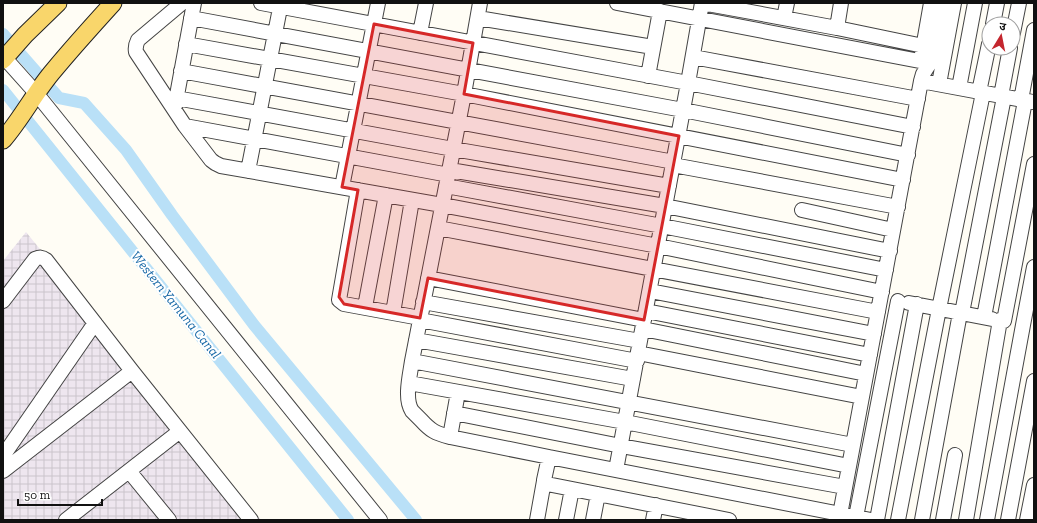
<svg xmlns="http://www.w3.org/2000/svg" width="1037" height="523" font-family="'Zilla Slab','Noto Sans Devanagari',serif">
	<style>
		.industrial { fill: url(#industrial-grid) }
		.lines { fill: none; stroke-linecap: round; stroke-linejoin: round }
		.canal { stroke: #b9e0f7; stroke-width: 12 }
		.minor-casing { stroke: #444; stroke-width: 16 }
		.major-casing { stroke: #222; stroke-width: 19 }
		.minor { stroke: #fff; stroke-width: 14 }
		.major { stroke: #f9d66b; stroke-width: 17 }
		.marked { fill: #d62828; fill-opacity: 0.2; stroke: #d62828; stroke-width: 3; stroke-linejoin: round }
		.labels { text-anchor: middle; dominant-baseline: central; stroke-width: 4; stroke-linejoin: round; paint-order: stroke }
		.water-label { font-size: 14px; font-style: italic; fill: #1768a6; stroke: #fff }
	</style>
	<defs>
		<pattern id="industrial-grid" width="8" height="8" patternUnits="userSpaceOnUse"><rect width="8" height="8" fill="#eee6ef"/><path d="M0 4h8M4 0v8" fill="none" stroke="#cbc4cc"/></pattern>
	</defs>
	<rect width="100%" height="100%" fill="#fffdf5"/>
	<path class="industrial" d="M 26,232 L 261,520 L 3,520 L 3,261 Z"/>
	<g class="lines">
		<path class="canal" d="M 3,34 L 59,98 L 84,103 L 126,150 L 172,215 L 254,325 L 416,520
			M 3,90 L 348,520"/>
		<g class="minor-casing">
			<path id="minor" d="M 182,3 L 138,40 C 136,44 135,47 136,52 L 185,126 L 211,160 L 215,163 L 221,166 L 442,205 L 658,246 L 882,292
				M 261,3 L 688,83 L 913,127
				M 480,3 L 464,94 L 412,361 C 410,375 404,399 412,411 C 415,414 418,417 421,420 C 431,431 435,433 450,437 L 549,457 L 871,520
				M 617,3 L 930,63
				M 702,3 L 837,28 L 933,48
				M 191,18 L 683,110 L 908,155
				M 478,18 L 653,47
				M 784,18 L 787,3
				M 993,24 L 997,3
				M 837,28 L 841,3
				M 420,33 L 426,3
				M 1013,33 L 1019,3
				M 186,44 L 464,94 L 903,180
				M 922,54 L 931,3
				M 3,56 L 36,93 L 380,520
				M 693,57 L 918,99
				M 181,71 L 674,162
				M 648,76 L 660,11
				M 921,81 L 1033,102
				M 939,84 L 954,3
				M 959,88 L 975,3
				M 979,92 L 989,44
				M 1001,96 L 1010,48
				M 176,98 L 453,149 L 669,186
				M 1021,100 L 1034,30
				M 175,106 L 194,3
				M 185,126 L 449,175
				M 673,165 L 898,207
				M 450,170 L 665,206 L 890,251
				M 248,171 L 281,3
				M 446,186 L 662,226 L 886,270
				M 342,187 L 378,3
				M 358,190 L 339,300 L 344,304 L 420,318
				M 802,210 L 893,230
				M 438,228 L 878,312
				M 428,278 L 644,320
				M 650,291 L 874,334
				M 3,301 L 35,259 C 40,257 42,257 46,260 L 132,371 L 251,520
				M 423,302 L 640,341
				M 909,303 L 992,319
				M 365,307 L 386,195
				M 646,311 L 870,355
				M 393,313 L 412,200
				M 962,313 L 1004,97
				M 984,317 L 1025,101
				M 420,320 L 637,361
				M 1004,321 L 1034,164
				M 643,329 L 866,374
				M 416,340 L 633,379
				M 638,353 L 862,397
				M 412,361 L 853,445
				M 409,383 L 625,422 L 849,466
				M 454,413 L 621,446 L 845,487
				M 450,437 L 458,392
				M 3,456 L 95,323
				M 549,457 L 544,480 L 545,483 L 547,484 L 729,520
				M 616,470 L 688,83 L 702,3
				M 3,471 L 132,371
				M 129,471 L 169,520
				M 856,517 L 898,301
				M 66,520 L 180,431
				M 537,520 L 544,481
				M 566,520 L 572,489
				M 593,520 L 598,494
				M 653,520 L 656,505
				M 839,520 L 921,81 L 923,74 L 930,63 L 942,3
				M 877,520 L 917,304
				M 898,520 L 939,309 L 983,93
				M 922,520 L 960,313
				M 943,520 L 955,455
				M 966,520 L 1000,320
				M 987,520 L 1023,325 L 1034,267
				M 1008,520 L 1034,381
				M 1027,520 L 1034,485"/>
		</g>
		<g class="major-casing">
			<path id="major" d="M 3,60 L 25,35 L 58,3
				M 3,140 C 22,118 35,92 54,70 C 73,47 93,25 113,3"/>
		</g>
		<use href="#minor" class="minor"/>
		<use href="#major" class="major"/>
	</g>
	<path class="marked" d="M 374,24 L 473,43 L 464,94 L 679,136 L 644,320 L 428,278 L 420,318 L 344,304 L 339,297 L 358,190 L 342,187 Z"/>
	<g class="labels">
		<g class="water-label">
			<text transform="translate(176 305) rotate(51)">Western Yamuna Canal</text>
		</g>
	</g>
	<rect width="1037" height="523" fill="none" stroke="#111111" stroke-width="8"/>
	<g transform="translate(1001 36) rotate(10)"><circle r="19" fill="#ffffff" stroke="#a0a0a0"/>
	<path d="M0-3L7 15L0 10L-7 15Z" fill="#c4262e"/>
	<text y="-6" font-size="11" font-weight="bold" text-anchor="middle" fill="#111111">उ</text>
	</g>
	<path d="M18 499v6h84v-6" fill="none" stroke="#111111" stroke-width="2"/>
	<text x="24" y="499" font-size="12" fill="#111111" stroke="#ffffff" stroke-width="3" paint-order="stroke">50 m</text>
</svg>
